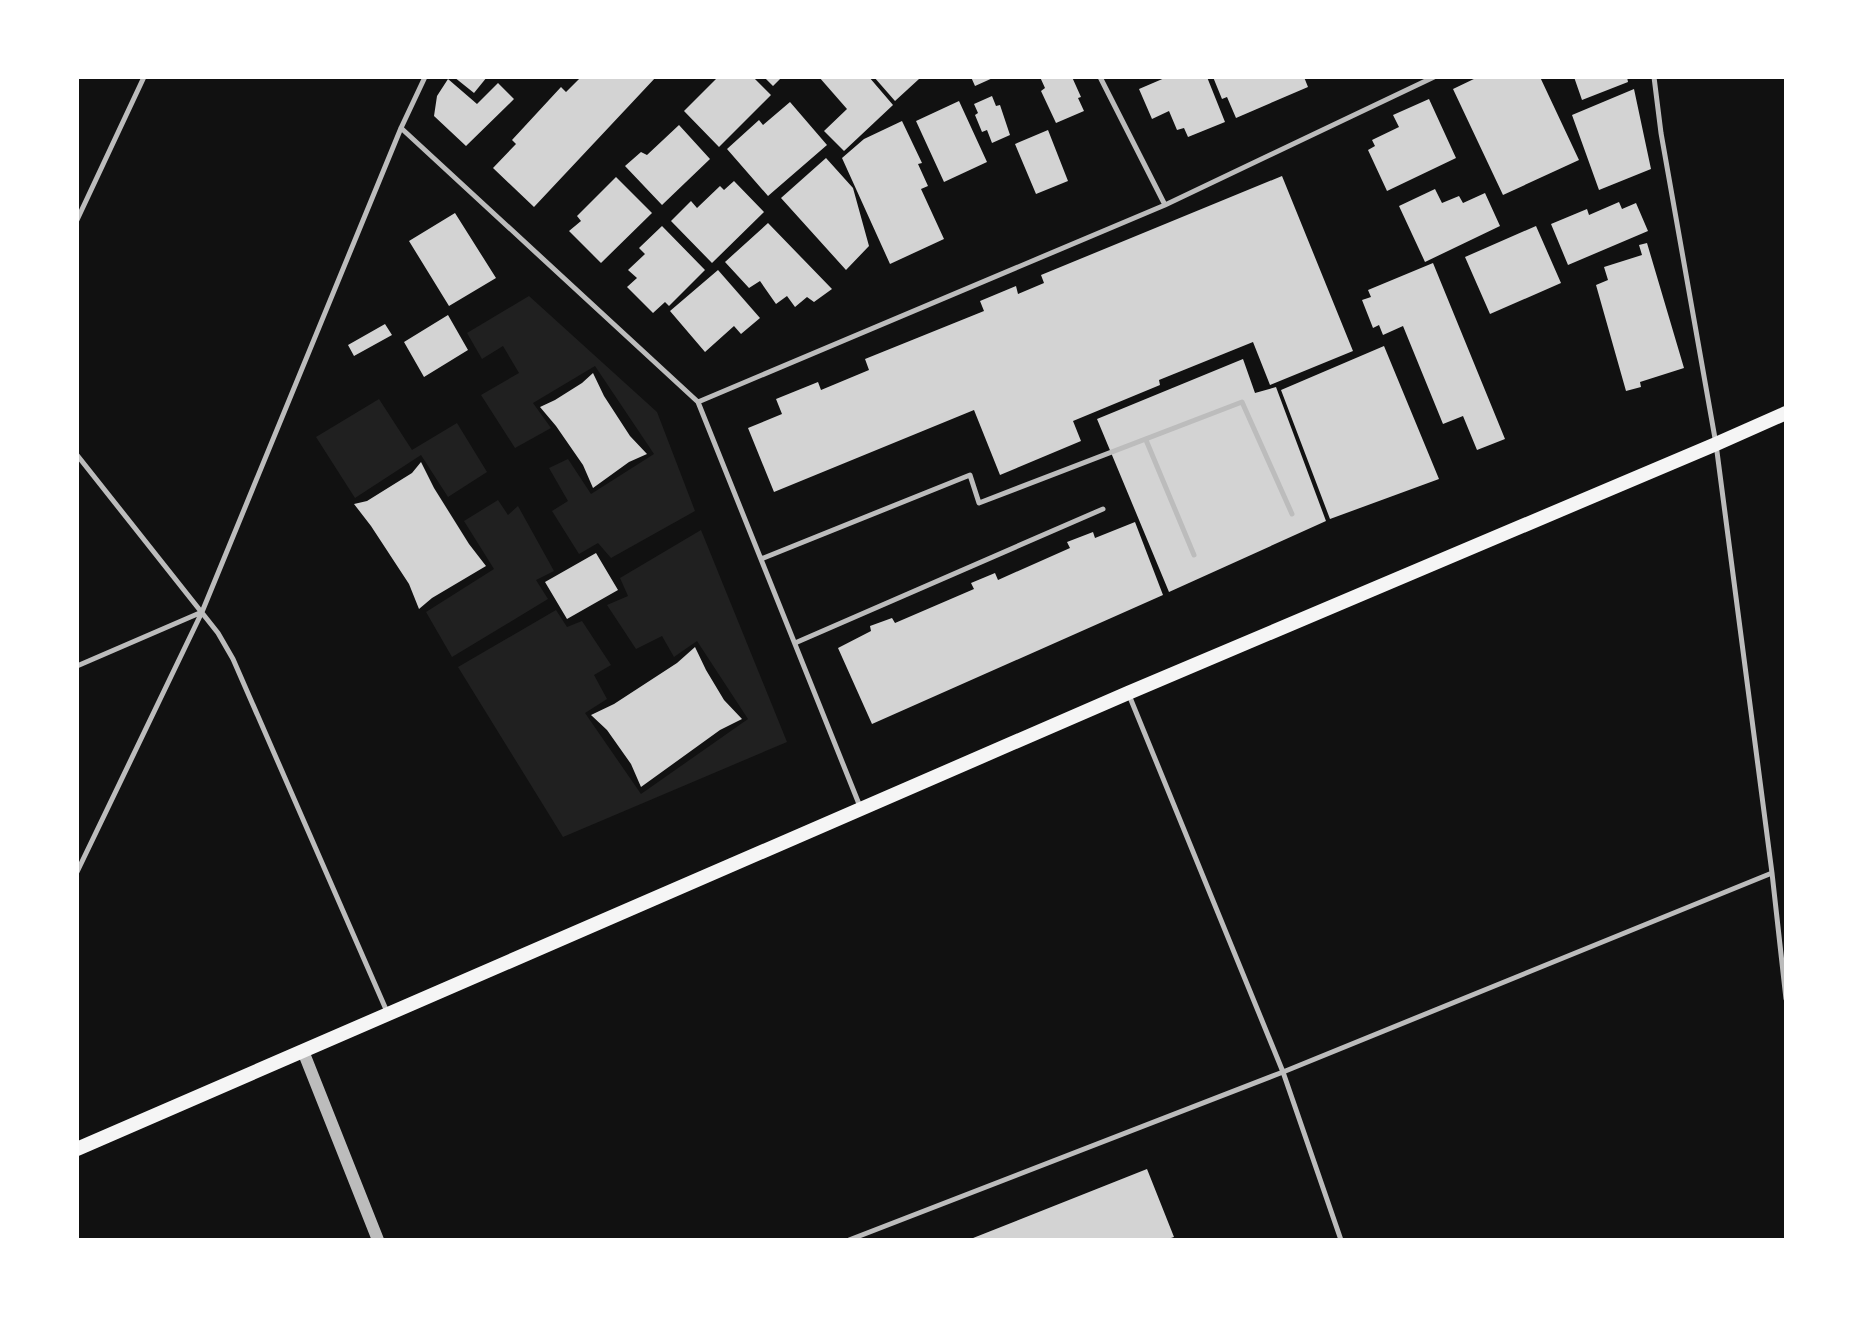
<svg xmlns="http://www.w3.org/2000/svg" width="1863" height="1317" font-family="Karla,sans-serif">
	<style>
		.green { fill: #202020 }
		.building { fill: #d3d3d3 }
		.lines { fill: none; stroke-linecap: round; stroke-linejoin: round }
		.service { stroke: #bcbcbc; stroke-width: 5 }
		.tertiary { stroke: #bcbcbc; stroke-width: 12 }
		.secondary { stroke: #f5f5f5; stroke-width: 14 }
	</style>
	<rect width="100%" height="100%" fill="#111"/>
	<path class="green" d="M 529,296 L 657,412 L 695,511 L 611,558 L 598,543 L 579,554 L 552,511 L 568,501 L 549,468 L 568,459 L 591,494 L 654,454 L 595,366 L 533,403 L 551,428 L 515,448 L 481,395 L 519,373 L 503,346 L 482,359 L 467,333 Z
		M 379,399 L 412,450 L 457,423 L 487,472 L 448,497 L 421,455 L 355,498 L 316,437 Z
		M 498,500 L 508,515 L 518,506 L 554,571 L 536,580 L 548,599 L 452,657 L 426,612 L 494,569 L 464,521 Z
		M 701,530 L 787,742 L 563,837 L 458,667 L 556,610 L 567,627 L 582,621 L 611,665 L 594,675 L 607,699 L 585,713 L 641,794 L 748,719 L 697,641 L 674,657 L 662,636 L 636,649 L 607,605 L 628,596 L 620,578 Z"/>
	<path class="building" d="M 454,77 L 487,77 L 474,93 Z
		M 581,77 L 656,77 L 534,207 L 493,168 L 516,144 L 512,140 L 561,87 L 566,92 Z
		M 714,77 L 753,77 L 771,95 L 719,147 L 684,111 L 716,79 Z
		M 764,77 L 782,77 L 773,86 Z
		M 819,77 L 869,77 L 893,105 L 844,151 L 824,131 L 847,109 Z
		M 874,77 L 918,77 L 919,79 L 895,101 Z
		M 971,77 L 995,77 L 975,86 Z
		M 1040,77 L 1072,77 L 1081,97 L 1078,98 L 1084,111 L 1056,123 L 1041,91 L 1045,88 Z
		M 1167,77 L 1207,77 L 1225,122 L 1188,137 L 1184,128 L 1177,130 L 1169,111 L 1152,119 L 1139,89 Z
		M 1213,77 L 1304,77 L 1308,87 L 1236,118 L 1227,97 L 1222,99 Z
		M 1478,77 L 1540,77 L 1579,160 L 1503,195 L 1453,89 Z
		M 1574,77 L 1627,77 L 1628,82 L 1582,100 Z
		M 448,79 L 477,104 L 498,83 L 514,99 L 466,146 L 434,116 L 437,96 Z
		M 1634,89 L 1651,169 L 1599,190 L 1572,115 Z
		M 992,96 L 996,106 L 1000,105 L 1010,135 L 992,143 L 987,130 L 982,132 L 975,115 L 978,113 L 974,104 Z
		M 1429,99 L 1456,158 L 1387,191 L 1368,150 L 1375,146 L 1372,140 L 1399,127 L 1393,115 Z
		M 959,101 L 987,162 L 944,182 L 916,121 Z
		M 790,102 L 827,145 L 768,196 L 727,149 L 759,120 L 763,125 Z
		M 902,121 L 922,163 L 918,164 L 928,186 L 921,189 L 944,239 L 890,264 L 842,158 L 864,139 Z
		M 679,125 L 710,159 L 662,205 L 625,166 L 641,152 L 647,155 Z
		M 1048,130 L 1068,181 L 1036,194 L 1015,144 Z
		M 826,158 L 853,188 L 869,246 L 846,270 L 781,198 Z
		M 1282,176 L 1353,351 L 1270,385 L 1253,342 L 1159,380 L 1160,385 L 1073,421 L 1081,441 L 1000,475 L 974,410 L 774,492 L 748,428 L 782,414 L 776,399 L 818,382 L 821,390 L 869,370 L 865,359 L 984,311 L 980,301 L 1016,286 L 1018,294 L 1044,283 L 1041,275 Z
		M 616,177 L 652,213 L 601,263 L 569,231 L 581,221 L 577,216 Z
		M 734,181 L 764,212 L 712,263 L 671,221 L 691,201 L 697,208 L 720,186 L 724,190 Z
		M 1435,189 L 1442,203 L 1459,196 L 1463,203 L 1485,193 L 1500,226 L 1425,262 L 1399,206 Z
		M 1619,202 L 1622,209 L 1636,203 L 1648,231 L 1568,265 L 1551,224 L 1587,209 L 1589,215 Z
		M 455,213 L 496,278 L 449,306 L 409,241 Z
		M 768,223 L 832,289 L 814,302 L 807,297 L 795,307 L 787,296 L 776,304 L 760,281 L 749,288 L 725,262 Z
		M 662,226 L 705,270 L 669,306 L 665,302 L 653,313 L 627,287 L 637,278 L 628,270 L 645,254 L 639,248 Z
		M 1536,226 L 1561,283 L 1490,314 L 1465,257 Z
		M 1647,243 L 1684,368 L 1640,382 L 1641,387 L 1626,391 L 1596,285 L 1608,280 L 1604,267 L 1642,255 L 1639,245 Z
		M 1433,263 L 1505,439 L 1477,450 L 1463,416 L 1443,424 L 1403,326 L 1383,335 L 1379,325 L 1373,328 L 1362,300 L 1371,297 L 1368,290 Z
		M 718,270 L 760,318 L 741,334 L 734,326 L 705,352 L 670,311 Z
		M 448,315 L 468,350 L 424,377 L 404,342 Z
		M 385,324 L 392,335 L 354,356 L 348,345 Z
		M 1384,346 L 1439,479 L 1330,519 L 1281,390 Z
		M 1243,359 L 1255,393 L 1276,387 L 1326,521 L 1169,592 L 1097,419 Z
		M 593,373 L 604,396 L 630,436 L 647,454 L 629,462 L 593,488 L 583,465 L 556,426 L 540,407 L 555,400 L 582,383 Z
		M 421,462 L 434,488 L 469,544 L 486,566 L 432,598 L 419,609 L 409,584 L 371,526 L 354,504 L 367,501 L 412,473 Z
		M 1135,522 L 1163,595 L 872,724 L 838,648 L 871,631 L 870,626 L 892,618 L 895,623 L 974,589 L 971,583 L 995,573 L 998,580 L 1070,548 L 1067,542 L 1093,532 L 1095,538 Z
		M 596,553 L 618,590 L 567,619 L 545,582 Z
		M 695,647 L 706,670 L 724,700 L 742,719 L 720,730 L 641,787 L 631,764 L 607,730 L 591,715 L 614,704 L 677,663 Z
		M 1147,1169 L 1174,1237 L 1165,1240 L 968,1240 Z"/>
	<g class="lines">
		<path class="service" d="M 1100,77 L 1165,205
			M 1654,77 L 1661,133 L 1716,444 L 1772,873 L 1786,999
			M 401,128 L 698,402 L 861,809
			M 77,220 L 144,77
			M 698,402 L 1165,205 L 1434,77
			M 1146,440 L 1194,555
			M 77,455 L 218,633 L 233,659 L 388,1014
			M 761,559 L 970,475 L 979,503 L 1242,402 L 1292,514
			M 795,643 L 1103,509
			M 77,666 L 202,612
			M 1129,695 L 1283,1072 L 1341,1240
			M 77,872 L 202,612 L 401,128 L 425,77
			M 849,1240 L 1283,1072 L 1772,873"/>
		<path class="tertiary" d="M 303,1051 L 378,1240"/>
		<path class="secondary" d="M 77,1149 L 1128,693 L 1716,444 L 1786,413"/>
	</g>
	<rect width="1863" height="1317" fill="none" stroke="#ffffff" stroke-width="158"/>
</svg>
